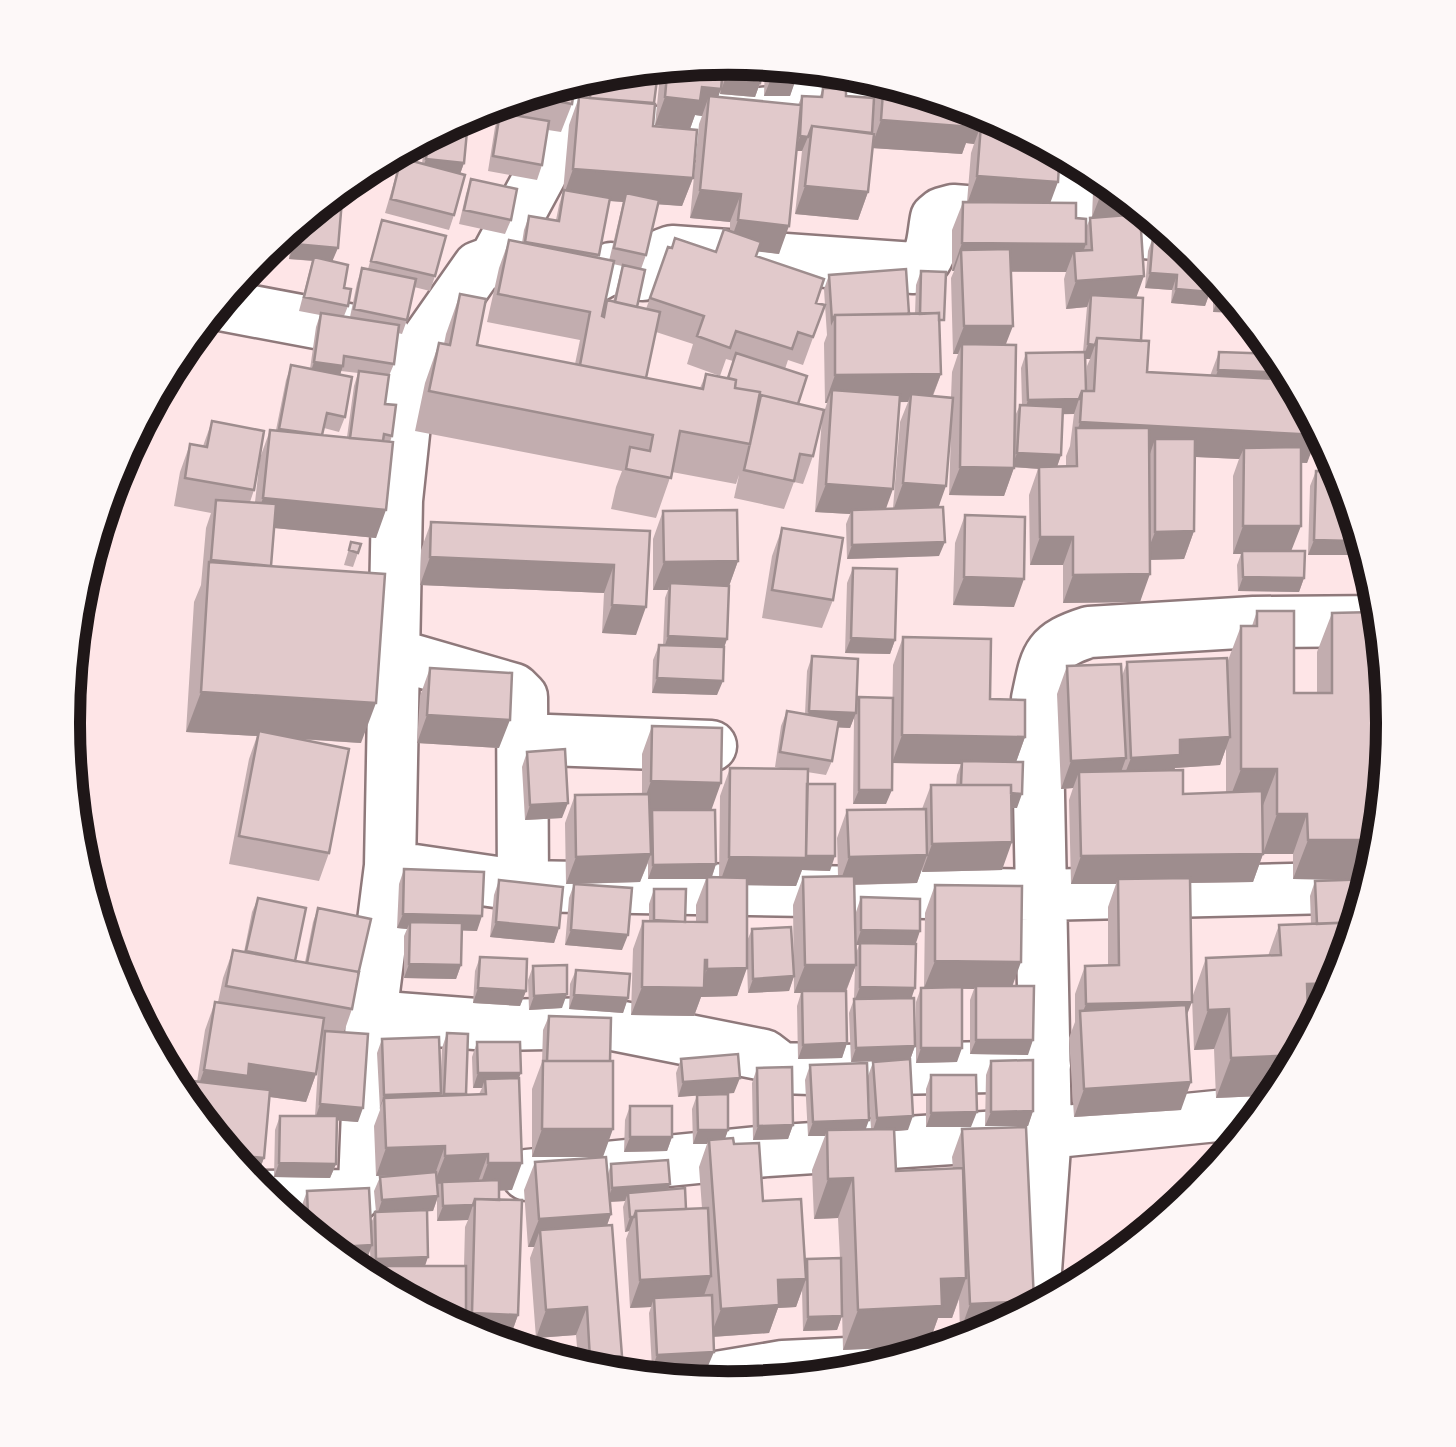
<svg xmlns="http://www.w3.org/2000/svg" width="1456" height="1447" font-family="'Times New Roman',serif">
	<style>
		.lines { fill: none; stroke-linecap: round; stroke-linejoin: round }
		.street-casing { stroke: #8f797b; stroke-width: 55 }
		.street { stroke: #fff; stroke-width: 50 }
		.wall { fill: #c2adaf; fill-rule: evenodd }
		.shaded-wall { fill: #9e8d8e }
		.building { fill: #e1c9cb; stroke: #9e8d8e; stroke-width: 2.5 }
		.rim { fill: none; stroke: #1f1718; stroke-width: 12 }
	</style>
	<rect width="100%" height="100%" fill="#fee5e7"/>
	<g class="lines">
		<g class="street-casing">
			<path id="street" d="M 632,129 L 688,136 L 694,131 L 696,122 L 701,119 L 790,110 L 870,77
				M 1069,219 L 1074,157
				M 549,270 L 593,278 L 611,268 L 642,275 L 664,254 L 672,251 L 914,268 C 934,261 932,237 936,218 L 942,213 L 953,210 L 1069,219 L 1132,232 L 1179,236
				M 215,304 L 385,336
				M 393,654 L 514,689 L 522,697 L 523,886
				M 522,739 L 711,746
				M 414,870 L 523,886 L 1041,895 L 1371,887
				M 371,1016 L 489,1025 L 603,1023 L 764,1055 L 781,1068 L 840,1070 L 1045,1066
				M 527,1175 L 767,1151 L 1046,1133 L 1267,1111
				M 260,1196 L 356,1195 L 364,1185 L 371,1016 L 390,866 L 397,500 L 408,396 L 424,344 L 478,267 L 494,261 L 569,122 L 578,76
				M 1033,1312 L 1046,1133 L 1037,699 C 1046,657 1045,646 1089,632 L 1254,622 L 1384,621
				M 675,1384 L 783,1366 L 913,1360"/>
		</g>
		<use href="#street" class="street"/>
	</g>
	<path class="wall" d="M 729,58 L 760,83 L 755,97 L 720,94 L 720,90 L 718,97 L 798,105 L 802,96 L 820,96 L 823,88 L 846,96 L 873,126 L 875,91 L 880,77 L 983,108 L 1050,203 L 1076,218 L 1086,228 L 1090,218 L 1102,217 L 1092,217 L 1094,167 L 1149,212 L 1147,217 L 1140,217 L 1136,298 L 1147,372 L 1210,376 L 1219,352 L 1268,354 L 1268,337 L 1282,354 L 1339,461 L 1318,461 L 1318,425 L 1307,463 L 1301,463 L 1291,551 L 1304,578 L 1299,592 L 1238,591 L 1237,565 L 1241,554 L 1233,554 L 1233,476 L 1239,459 L 1195,457 L 1194,531 L 1184,559 L 1150,560 L 1140,602 L 1063,603 L 1063,565 L 1030,565 L 1029,495 L 1038,469 L 1014,467 L 1004,496 L 949,495 L 951,433 L 939,507 L 939,556 L 847,559 L 846,524 L 850,514 L 815,512 L 822,418 L 813,456 L 803,484 L 794,482 L 784,509 L 734,498 L 739,475 L 736,484 L 672,472 L 656,518 L 611,509 L 616,487 L 622,471 L 415,431 L 425,383 L 439,343 L 444,344 L 446,334 L 460,294 L 477,345 L 575,364 L 580,340 L 487,322 L 499,268 L 509,240 L 522,243 L 524,230 L 529,216 L 556,220 L 559,205 L 563,192 L 569,125 L 579,97 L 586,98 L 588,73 L 599,70 L 654,103 L 653,126 L 689,129 L 655,125 L 661,64 ZM 695,115 L 702,116 L 699,124 L 690,218 L 730,222 L 730,231 L 724,229 L 715,252 L 668,247 L 646,309 L 637,307 L 641,269 L 646,255 L 658,204 L 682,206 L 693,178 L 690,129 ZM 966,143 L 974,144 L 971,153 L 967,202 L 963,202 L 952,230 L 952,271 L 954,271 L 951,278 L 953,354 L 958,354 L 952,372 L 951,397 L 933,396 L 941,374 L 940,333 L 921,271 L 916,285 L 915,314 L 909,314 L 829,275 L 824,289 L 825,305 L 816,303 L 756,256 L 758,251 L 779,254 L 797,151 L 802,151 L 795,214 L 858,220 L 868,192 L 873,148 L 962,154 ZM 609,201 L 623,202 L 609,261 L 598,258 ZM 613,264 L 622,266 L 613,302 L 607,300 L 603,313 ZM 1011,272 L 1066,272 L 1064,279 L 1066,309 L 1087,307 L 1083,352 L 1026,353 L 1021,368 L 1022,405 L 1020,405 L 1015,416 L 1006,345 ZM 825,305 L 827,335 L 824,343 L 825,403 L 827,403 L 822,418 L 798,404 L 785,369 L 788,360 L 803,365 ZM 656,332 L 693,344 L 687,364 L 720,376 L 726,359 L 733,361 L 727,378 L 706,374 L 700,388 L 646,378 ZM 1085,359 L 1090,359 L 1087,366 L 1086,387 ZM 900,402 L 908,402 L 900,422 L 893,508 L 886,509 ZM 1063,414 L 1074,414 L 1070,446 L 1066,456 L 1066,466 L 1057,466 L 1061,455 Z
		M 765,61 L 822,67 L 817,81 L 795,80 L 790,96 L 764,96 Z
		M 576,77 L 572,104 L 561,132 L 548,130 L 542,165 L 537,180 L 488,171 L 495,127 L 500,113 L 503,113 L 506,98 Z
		M 503,104 L 498,118 L 469,114 L 464,163 L 460,174 L 454,215 L 449,230 L 385,213 L 401,158 L 422,164 L 425,134 L 474,108 Z
		M 471,179 L 511,220 L 505,234 L 459,224 L 466,194 Z
		M 323,198 L 333,262 L 344,288 L 348,306 L 344,316 L 350,317 L 357,283 L 362,268 L 368,269 L 382,220 L 435,276 L 430,291 L 414,287 L 407,320 L 402,334 L 398,333 L 394,364 L 388,378 L 385,404 L 392,436 L 390,442 L 376,538 L 274,528 L 271,566 L 361,743 L 296,739 L 329,853 L 319,881 L 229,864 L 249,759 L 257,736 L 186,732 L 194,602 L 201,585 L 206,528 L 211,513 L 174,506 L 180,472 L 190,444 L 203,446 L 212,421 L 260,458 L 270,430 L 276,430 L 286,380 L 291,365 L 310,369 L 316,327 L 320,315 L 299,311 L 312,261 L 289,259 L 292,224 ZM 341,371 L 358,373 L 354,386 L 347,437 L 322,435 L 324,428 L 339,432 L 345,417 L 340,375 ZM 260,458 L 255,502 L 250,502 L 254,490 Z
		M 1153,237 L 1210,292 L 1205,306 L 1171,303 L 1172,290 L 1145,288 L 1148,251 Z
		M 1213,270 L 1248,313 L 1213,312 Z
		M 1316,471 L 1353,541 L 1348,555 L 1308,555 L 1310,486 Z
		M 663,511 L 738,561 L 729,586 L 727,639 L 724,648 L 717,695 L 652,693 L 653,660 L 659,645 L 663,646 L 665,598 L 668,590 L 653,590 L 653,539 Z
		M 965,515 L 1014,607 L 953,605 L 955,543 Z
		M 431,522 L 650,531 L 636,635 L 602,633 L 604,593 L 420,585 L 421,550 Z
		M 1361,527 L 1365,539 L 1357,536 Z
		M 782,528 L 833,600 L 822,628 L 762,618 L 772,556 Z
		M 351,542 L 361,544 L 353,567 L 344,565 Z
		M 1369,554 L 1381,594 L 1382,606 L 1367,606 L 1366,562 Z
		M 853,568 L 895,640 L 890,654 L 845,653 L 847,583 Z
		M 1257,611 L 1294,693 L 1317,693 L 1317,652 L 1332,613 L 1374,736 L 1376,732 L 1381,854 L 1366,878 L 1366,860 L 1359,879 L 1343,979 L 1280,1095 L 1216,1098 L 1214,1049 L 1194,1050 L 1192,998 L 1206,958 L 1268,956 L 1279,925 L 1311,924 L 1310,896 L 1315,881 L 1352,880 L 1293,879 L 1293,854 L 1263,854 L 1253,882 L 1190,883 L 1187,1015 L 1181,1110 L 1074,1117 L 1069,1038 L 1075,1022 L 1075,994 L 1085,966 L 1108,965 L 1108,907 L 1116,884 L 1071,884 L 1069,800 L 1073,788 L 1061,789 L 1057,694 L 1067,666 L 1122,676 L 1127,662 L 1227,663 L 1241,626 L 1252,626 ZM 1226,748 L 1226,792 L 1183,794 L 1174,770 L 1175,768 L 1220,765 Z
		M 903,637 L 990,699 L 1025,737 L 1016,762 L 1017,808 L 1012,808 L 1002,870 L 922,872 L 922,869 L 917,883 L 854,885 L 855,956 L 859,945 L 856,945 L 856,912 L 861,897 L 915,944 L 912,998 L 915,1046 L 910,1060 L 908,1130 L 895,1131 L 896,1171 L 953,1169 L 952,1157 L 962,1129 L 1034,1301 L 960,1332 L 959,1299 L 952,1318 L 938,1318 L 928,1346 L 843,1350 L 842,1310 L 842,1316 L 837,1330 L 803,1331 L 802,1290 L 796,1307 L 778,1308 L 769,1333 L 713,1337 L 708,1366 L 652,1369 L 649,1313 L 651,1307 L 630,1308 L 626,1239 L 629,1231 L 625,1232 L 623,1207 L 625,1201 L 610,1202 L 611,1214 L 607,1225 L 622,1356 L 614,1378 L 598,1377 L 579,1371 L 576,1335 L 536,1338 L 530,1258 L 534,1247 L 528,1247 L 524,1190 L 535,1162 L 603,1157 L 532,1157 L 532,1089 L 542,1062 L 543,1030 L 549,1016 L 603,1157 L 608,1174 L 611,1164 L 668,1189 L 686,1209 L 702,1208 L 699,1167 L 707,1144 L 693,1144 L 692,1109 L 697,1095 L 678,1097 L 676,1073 L 681,1059 L 734,1093 L 711,1094 L 728,1130 L 725,1139 L 734,1144 L 763,1201 L 805,1264 L 807,1259 L 840,1258 L 838,1218 L 814,1219 L 812,1170 L 825,1136 L 808,1136 L 805,1080 L 810,1065 L 868,1076 L 873,1062 L 886,1061 L 851,1062 L 849,1013 L 854,999 L 855,967 L 846,992 L 847,1043 L 842,1058 L 798,1059 L 797,1006 L 801,993 L 794,993 L 793,905 L 803,877 L 838,876 L 837,838 L 847,810 L 922,809 L 931,785 L 956,785 L 957,775 L 961,764 L 892,763 L 886,804 L 853,804 L 854,717 L 850,728 L 838,727 L 832,761 L 826,775 L 807,772 L 807,784 L 830,871 L 802,870 L 796,886 L 747,885 L 747,941 L 752,929 L 794,976 L 789,991 L 748,993 L 747,964 L 737,996 L 701,997 L 694,1016 L 631,1015 L 633,949 L 643,921 L 649,921 L 649,904 L 654,889 L 685,922 L 696,922 L 696,905 L 706,879 L 648,879 L 648,863 L 640,882 L 577,884 L 622,950 L 565,945 L 569,898 L 574,884 L 566,884 L 565,823 L 575,795 L 642,794 L 642,754 L 652,726 L 712,810 L 716,864 L 712,877 L 719,877 L 720,796 L 730,768 L 786,769 L 775,767 L 781,726 L 787,711 L 805,714 L 807,671 L 812,656 L 856,707 L 859,697 L 892,735 L 893,665 ZM 868,1081 L 871,1129 L 866,1129 Z
		M 430,668 L 499,748 L 417,743 L 420,696 Z
		M 527,752 L 562,818 L 525,820 L 522,767 Z
		M 404,869 L 477,931 L 462,930 L 461,965 L 456,979 L 404,978 L 404,936 L 407,929 L 397,928 L 399,884 Z
		M 499,880 L 559,928 L 554,943 L 490,937 L 494,895 Z
		M 935,885 L 1012,986 L 1028,1055 L 970,1054 L 970,1000 L 974,989 L 962,989 L 957,1062 L 916,1063 L 916,1002 L 921,988 L 924,988 L 925,913 Z
		M 258,898 L 295,961 L 305,962 L 313,922 L 318,908 L 358,975 L 352,1009 L 344,1032 L 358,1122 L 337,1120 L 336,1164 L 330,1178 L 274,1177 L 275,1130 L 280,1116 L 315,1116 L 319,1051 L 316,1074 L 306,1102 L 270,1097 L 264,1158 L 253,1186 L 197,1082 L 205,1030 L 215,1002 L 218,1002 L 223,978 L 233,950 L 244,952 L 252,912 Z
		M 480,957 L 526,991 L 520,1006 L 473,1003 L 475,971 Z
		M 533,966 L 562,1008 L 529,1010 L 528,980 Z
		M 576,970 L 628,998 L 623,1013 L 569,1009 L 570,984 Z
		M 447,1033 L 466,1094 L 479,1094 L 482,1088 L 473,1088 L 472,1057 L 477,1042 L 519,1078 L 512,1190 L 499,1191 L 518,1315 L 508,1343 L 484,1342 L 473,1339 L 462,1333 L 462,1329 L 461,1332 L 378,1288 L 384,1273 L 371,1273 L 370,1249 L 367,1259 L 362,1260 L 358,1277 L 303,1232 L 302,1205 L 307,1191 L 371,1223 L 376,1212 L 374,1191 L 380,1177 L 397,1175 L 376,1176 L 374,1126 L 380,1110 L 377,1053 L 382,1039 L 441,1070 L 442,1048 ZM 437,1200 L 437,1221 L 468,1220 L 465,1227 L 464,1266 L 425,1266 L 427,1211 L 433,1211 Z
		M 991,1061 L 1033,1111 L 1028,1126 L 985,1126 L 986,1075 Z
		M 757,1068 L 793,1125 L 788,1139 L 753,1140 L 752,1083 Z
		M 931,1075 L 971,1127 L 926,1127 L 926,1089 Z
		M 630,1106 L 672,1137 L 667,1151 L 624,1152 L 625,1120 Z"/>
	<path class="shaded-wall" d="M 795,66 L 822,67 L 817,81 L 790,80 Z
		M 725,79 L 760,83 L 755,97 L 720,94 Z
		M 770,81 L 795,82 L 790,96 L 764,96 Z
		M 702,87 L 721,89 L 711,117 L 709,96 L 702,116 L 695,115 L 690,129 L 655,125 L 665,97 Z
		M 492,102 L 503,104 L 498,118 L 463,114 L 474,108 Z
		M 972,115 L 1000,117 L 1045,142 L 981,125 L 974,144 L 966,143 L 962,154 L 871,148 L 881,120 Z
		M 800,136 L 808,137 L 802,151 L 795,151 Z
		M 386,155 L 378,177 L 352,175 L 358,169 Z
		M 426,159 L 464,163 L 459,177 L 421,173 Z
		M 573,169 L 693,178 L 682,206 L 624,202 L 626,193 L 623,202 L 563,197 Z
		M 977,176 L 1058,182 L 1048,209 L 967,204 Z
		M 805,186 L 868,192 L 858,220 L 795,214 Z
		M 1103,189 L 1121,189 L 1149,212 L 1147,217 L 1092,217 Z
		M 700,190 L 741,194 L 730,222 L 690,218 Z
		M 738,220 L 789,226 L 779,254 L 728,248 Z
		M 962,243 L 1086,244 L 1076,272 L 1074,251 L 1066,272 L 962,271 L 961,250 L 954,271 L 952,271 Z
		M 294,244 L 338,248 L 332,262 L 289,259 Z
		M 1150,273 L 1177,275 L 1172,290 L 1145,288 Z
		M 1144,276 L 1134,304 L 1091,295 L 1087,307 L 1066,309 L 1076,281 Z
		M 1176,289 L 1210,292 L 1205,306 L 1171,303 Z
		M 1218,298 L 1236,298 L 1248,313 L 1213,312 Z
		M 964,326 L 1013,326 L 1002,354 L 962,344 L 958,354 L 953,354 Z
		M 1088,344 L 1095,345 L 1090,359 L 1083,359 Z
		M 314,362 L 343,366 L 338,381 L 309,377 Z
		M 1218,370 L 1292,373 L 1308,402 L 1208,398 Z
		M 941,374 L 930,402 L 911,394 L 908,402 L 831,403 L 832,390 L 827,403 L 825,403 L 835,375 Z
		M 1079,399 L 1074,414 L 1023,415 L 1028,400 Z
		M 1080,422 L 1318,435 L 1307,463 L 1244,460 L 1244,448 L 1239,459 L 1155,455 L 1155,439 L 1150,454 L 1077,432 Z
		M 1323,446 L 1331,446 L 1339,461 L 1318,461 Z
		M 1017,453 L 1061,455 L 1056,470 L 1012,467 Z
		M 960,467 L 1014,468 L 1004,496 L 949,495 Z
		M 903,483 L 946,486 L 936,514 L 893,511 Z
		M 826,484 L 893,489 L 883,517 L 852,510 L 850,514 L 815,512 Z
		M 263,498 L 386,510 L 376,538 L 253,526 Z
		M 1243,526 L 1301,526 L 1290,554 L 1242,551 L 1241,554 L 1233,554 Z
		M 1194,531 L 1184,559 L 1144,560 L 1155,532 Z
		M 1040,537 L 1073,537 L 1063,565 L 1030,565 Z
		M 1314,540 L 1353,541 L 1348,555 L 1308,555 Z
		M 945,542 L 939,556 L 847,559 L 852,545 Z
		M 430,557 L 614,565 L 604,593 L 420,585 Z
		M 738,561 L 728,589 L 670,583 L 668,590 L 653,590 L 664,562 Z
		M 1150,574 L 1140,602 L 1063,603 L 1073,575 Z
		M 964,577 L 1024,579 L 1014,607 L 953,605 Z
		M 1243,577 L 1304,578 L 1299,592 L 1238,591 Z
		M 1372,592 L 1381,592 L 1382,606 L 1367,606 Z
		M 612,605 L 646,607 L 636,635 L 602,633 Z
		M 668,636 L 727,639 L 722,653 L 663,651 Z
		M 851,638 L 895,640 L 890,654 L 845,653 Z
		M 657,678 L 723,681 L 717,695 L 652,693 Z
		M 201,692 L 376,703 L 361,743 L 258,736 L 259,731 L 257,736 L 186,732 Z
		M 809,711 L 856,713 L 850,728 L 804,726 Z
		M 427,715 L 510,720 L 499,748 L 417,743 Z
		M 902,735 L 1025,737 L 1015,765 L 892,763 Z
		M 1230,737 L 1220,765 L 1175,768 L 1169,783 L 1120,786 L 1131,758 L 1180,740 Z
		M 1126,758 L 1116,786 L 1079,772 L 1073,788 L 1061,789 L 1071,761 Z
		M 1241,769 L 1277,769 L 1262,808 L 1226,808 Z
		M 1377,771 L 1389,771 L 1388,785 L 1371,786 Z
		M 651,781 L 721,783 L 711,811 L 641,809 Z
		M 859,790 L 892,790 L 886,804 L 853,804 Z
		M 961,792 L 1022,794 L 1017,808 L 955,806 Z
		M 568,803 L 562,818 L 525,820 L 530,805 Z
		M 1277,814 L 1307,814 L 1293,854 L 1263,854 L 1253,882 L 1118,884 L 1118,879 L 1116,884 L 1071,884 L 1081,856 L 1263,854 Z
		M 1308,840 L 1374,840 L 1359,880 L 1293,879 Z
		M 1012,842 L 1002,870 L 922,872 L 932,844 Z
		M 651,854 L 640,882 L 566,884 L 576,857 Z
		M 927,855 L 917,883 L 839,885 L 849,857 Z
		M 835,856 L 830,871 L 802,870 L 796,886 L 719,885 L 729,857 Z
		M 716,864 L 711,879 L 648,879 L 653,865 Z
		M 1371,864 L 1378,864 L 1374,879 L 1366,878 Z
		M 403,914 L 482,916 L 477,931 L 410,929 L 410,922 L 407,929 L 397,928 Z
		M 496,922 L 559,928 L 554,943 L 490,937 Z
		M 571,930 L 628,935 L 622,950 L 565,945 Z
		M 861,930 L 920,931 L 915,946 L 856,945 Z
		M 705,960 L 707,960 L 697,988 L 700,988 L 707,969 L 747,968 L 737,996 L 701,997 L 694,1016 L 631,1015 L 642,987 Z
		M 935,961 L 1021,962 L 1011,990 L 976,986 L 974,989 L 924,988 Z
		M 409,964 L 461,965 L 456,979 L 404,978 Z
		M 805,965 L 856,965 L 845,993 L 794,993 Z
		M 794,976 L 789,991 L 748,993 L 753,979 Z
		M 1341,983 L 1319,1023 L 1303,1024 L 1307,984 Z
		M 860,987 L 915,988 L 910,1002 L 854,1002 Z
		M 478,988 L 526,991 L 520,1006 L 473,1003 Z
		M 567,994 L 562,1008 L 529,1010 L 534,996 Z
		M 574,995 L 628,998 L 623,1013 L 569,1009 Z
		M 1192,1002 L 1181,1030 L 1080,1019 L 1086,1004 Z
		M 1229,1009 L 1214,1049 L 1194,1050 L 1208,1010 Z
		M 976,1040 L 1033,1040 L 1028,1055 L 970,1054 Z
		M 847,1043 L 842,1058 L 798,1059 L 803,1045 Z
		M 915,1046 L 910,1060 L 851,1062 L 856,1048 Z
		M 921,1048 L 962,1048 L 957,1062 L 916,1063 Z
		M 1302,1055 L 1280,1095 L 1216,1098 L 1231,1058 Z
		M 249,1064 L 316,1074 L 306,1102 L 242,1093 L 194,1098 L 204,1070 Z
		M 478,1073 L 521,1073 L 515,1087 L 485,1079 L 482,1088 L 473,1088 Z
		M 740,1078 L 734,1093 L 678,1097 L 683,1082 Z
		M 1191,1082 L 1181,1110 L 1074,1117 L 1084,1089 Z
		M 441,1093 L 436,1108 L 384,1098 L 379,1110 L 384,1095 Z
		M 320,1104 L 363,1108 L 358,1122 L 315,1119 Z
		M 1033,1111 L 1028,1126 L 985,1126 L 991,1112 Z
		M 977,1112 L 971,1127 L 926,1127 L 931,1113 Z
		M 913,1116 L 908,1130 L 872,1133 L 877,1118 Z
		M 869,1120 L 864,1134 L 827,1130 L 825,1136 L 808,1136 L 813,1122 Z
		M 793,1125 L 788,1139 L 753,1140 L 758,1126 Z
		M 542,1129 L 613,1129 L 603,1157 L 532,1157 Z
		M 698,1130 L 728,1130 L 723,1144 L 709,1140 L 707,1144 L 693,1144 Z
		M 630,1137 L 672,1137 L 667,1151 L 624,1152 Z
		M 445,1146 L 435,1174 L 376,1176 L 386,1148 Z
		M 224,1154 L 264,1158 L 253,1186 L 250,1186 Z
		M 488,1154 L 478,1182 L 434,1184 L 445,1156 Z
		M 279,1163 L 336,1164 L 330,1178 L 274,1177 Z
		M 488,1163 L 522,1163 L 512,1190 L 478,1191 Z
		M 853,1178 L 838,1218 L 814,1219 L 828,1179 Z
		M 670,1184 L 665,1199 L 628,1193 L 625,1201 L 607,1202 L 612,1188 Z
		M 438,1196 L 433,1211 L 377,1215 L 382,1200 Z
		M 473,1205 L 468,1220 L 437,1221 L 443,1206 Z
		M 611,1214 L 601,1242 L 540,1230 L 534,1247 L 528,1247 L 539,1219 Z
		M 630,1217 L 634,1217 L 629,1231 L 625,1232 Z
		M 372,1245 L 367,1259 L 338,1261 L 322,1248 Z
		M 428,1257 L 423,1272 L 386,1266 L 384,1273 L 371,1273 L 376,1259 Z
		M 711,1276 L 701,1304 L 654,1298 L 651,1307 L 630,1308 L 640,1280 Z
		M 966,1278 L 952,1318 L 938,1318 L 928,1346 L 843,1350 L 858,1310 L 941,1279 Z
		M 806,1279 L 796,1307 L 778,1308 L 769,1333 L 710,1337 L 721,1309 L 778,1280 Z
		M 1034,1301 L 1029,1314 L 999,1330 L 960,1332 L 970,1304 Z
		M 587,1307 L 576,1335 L 536,1338 L 546,1310 Z
		M 472,1313 L 518,1315 L 508,1343 L 484,1342 L 464,1334 Z
		M 842,1316 L 837,1330 L 803,1331 L 808,1317 Z
		M 436,1319 L 466,1319 L 461,1332 Z
		M 714,1352 L 708,1366 L 652,1369 L 657,1355 Z
		M 622,1356 L 614,1378 L 598,1377 L 585,1373 L 590,1359 Z"/>
	<path class="building" d="M 724,58 L 721,89 L 702,87 L 700,101 L 665,97 L 668,63 Z
		M 728,58 L 763,61 L 760,83 L 725,79 Z
		M 770,62 L 817,66 L 795,66 L 795,82 L 770,81 Z
		M 659,64 L 654,103 L 590,98 L 592,72 Z
		M 576,77 L 572,104 L 519,94 Z
		M 884,78 L 983,108 L 1000,117 L 972,115 L 972,127 L 881,120 Z
		M 823,88 L 846,89 L 846,96 L 874,98 L 872,133 L 812,126 L 808,137 L 800,136 L 802,96 L 822,97 Z
		M 709,96 L 801,105 L 789,226 L 738,220 L 741,194 L 700,190 Z
		M 579,97 L 655,104 L 653,126 L 697,130 L 693,178 L 573,169 Z
		M 469,110 L 464,163 L 426,159 L 429,132 Z
		M 500,113 L 549,121 L 542,165 L 493,156 Z
		M 981,125 L 1019,128 L 1060,149 L 1058,182 L 977,176 Z
		M 812,126 L 874,134 L 868,192 L 805,186 Z
		M 401,158 L 465,175 L 454,215 L 391,199 Z
		M 1103,174 L 1121,189 L 1103,189 Z
		M 471,179 L 517,189 L 511,220 L 464,210 Z
		M 564,190 L 610,198 L 599,255 L 525,242 L 529,216 L 559,221 Z
		M 626,193 L 659,200 L 646,255 L 614,248 Z
		M 323,198 L 342,200 L 338,248 L 294,244 L 297,220 Z
		M 963,202 L 1076,203 L 1076,218 L 1086,219 L 1086,244 L 962,243 Z
		M 1140,214 L 1144,276 L 1076,281 L 1074,251 L 1092,250 L 1090,218 Z
		M 382,220 L 446,236 L 435,276 L 371,261 Z
		M 724,229 L 761,242 L 756,256 L 824,279 L 816,303 L 825,305 L 813,337 L 798,332 L 792,349 L 736,331 L 730,348 L 697,336 L 704,316 L 650,298 L 668,247 L 672,248 L 675,238 L 716,252 Z
		M 1153,237 L 1182,239 L 1199,253 L 1211,268 L 1210,292 L 1176,289 L 1177,275 L 1150,273 Z
		M 509,240 L 614,261 L 602,316 L 604,317 L 607,300 L 660,312 L 646,378 L 580,365 L 590,312 L 498,294 Z
		M 1010,249 L 1013,326 L 964,326 L 961,250 Z
		M 314,257 L 348,265 L 344,288 L 351,289 L 348,306 L 304,297 Z
		M 623,265 L 645,270 L 637,307 L 615,302 Z
		M 362,268 L 416,279 L 407,320 L 354,309 Z
		M 906,269 L 909,314 L 835,315 L 832,321 L 829,275 Z
		M 921,271 L 946,272 L 944,320 L 939,320 L 939,313 L 920,314 Z
		M 1218,276 L 1236,298 L 1218,298 Z
		M 460,294 L 486,299 L 477,345 L 703,389 L 706,374 L 736,380 L 735,388 L 760,392 L 750,444 L 680,431 L 671,478 L 626,469 L 630,447 L 650,451 L 653,435 L 429,391 L 439,343 L 450,345 Z
		M 1091,295 L 1143,298 L 1141,341 L 1097,338 L 1095,345 L 1088,344 Z
		M 321,313 L 399,325 L 394,364 L 344,356 L 343,366 L 314,362 Z
		M 939,313 L 941,374 L 835,375 L 835,315 Z
		M 1097,338 L 1149,341 L 1147,372 L 1296,380 L 1318,422 L 1318,435 L 1080,422 L 1082,391 L 1094,391 Z
		M 962,344 L 1016,345 L 1014,468 L 960,467 Z
		M 1277,348 L 1292,373 L 1218,370 L 1219,352 L 1276,354 Z
		M 1085,352 L 1086,391 L 1082,391 L 1079,399 L 1028,400 L 1026,353 Z
		M 736,353 L 807,376 L 798,404 L 761,395 L 758,403 L 760,392 L 735,388 L 736,380 L 728,378 Z
		M 291,365 L 352,377 L 345,417 L 327,413 L 322,435 L 279,429 Z
		M 359,371 L 389,375 L 385,404 L 396,405 L 392,436 L 384,434 L 383,441 L 350,438 Z
		M 832,390 L 900,395 L 893,489 L 826,484 Z
		M 911,394 L 953,398 L 946,486 L 903,483 Z
		M 761,395 L 824,410 L 813,456 L 800,454 L 794,481 L 744,470 Z
		M 1020,405 L 1063,407 L 1061,455 L 1017,453 Z
		M 212,421 L 264,431 L 254,490 L 185,478 L 190,444 L 207,447 Z
		M 1076,428 L 1149,428 L 1150,574 L 1073,575 L 1073,537 L 1040,537 L 1039,467 L 1077,466 Z
		M 270,430 L 393,442 L 386,510 L 263,498 Z
		M 1323,431 L 1331,446 L 1323,446 Z
		M 1155,439 L 1195,439 L 1194,531 L 1155,532 Z
		M 1301,447 L 1301,526 L 1243,526 L 1244,448 Z
		M 1316,471 L 1344,472 L 1354,505 L 1353,541 L 1314,540 Z
		M 216,500 L 276,504 L 271,566 L 211,560 Z
		M 943,507 L 945,542 L 852,545 L 852,510 Z
		M 737,510 L 738,561 L 664,562 L 663,511 Z
		M 965,515 L 1025,517 L 1024,579 L 964,577 Z
		M 431,522 L 650,531 L 646,607 L 612,605 L 614,565 L 430,557 Z
		M 782,528 L 843,538 L 833,600 L 772,590 Z
		M 351,542 L 361,544 L 358,553 L 349,550 Z
		M 1242,551 L 1305,551 L 1304,578 L 1243,577 Z
		M 209,562 L 385,574 L 376,703 L 201,692 Z
		M 1372,562 L 1381,592 L 1372,592 Z
		M 853,568 L 897,569 L 895,640 L 851,638 Z
		M 670,583 L 729,586 L 727,639 L 668,636 Z
		M 1257,611 L 1294,611 L 1294,693 L 1332,693 L 1332,613 L 1374,612 L 1374,840 L 1308,840 L 1307,814 L 1277,814 L 1277,769 L 1241,769 L 1241,626 L 1257,626 Z
		M 903,637 L 991,639 L 990,699 L 1025,700 L 1025,737 L 902,735 Z
		M 659,645 L 724,647 L 723,681 L 657,678 Z
		M 812,656 L 858,659 L 856,713 L 809,711 Z
		M 1227,658 L 1230,737 L 1180,740 L 1180,755 L 1131,758 L 1127,662 Z
		M 1121,664 L 1126,758 L 1071,761 L 1067,666 Z
		M 430,668 L 512,673 L 510,720 L 427,715 Z
		M 859,697 L 893,698 L 892,790 L 859,790 Z
		M 787,711 L 839,720 L 832,761 L 780,752 Z
		M 652,726 L 722,728 L 721,783 L 651,781 Z
		M 259,731 L 349,749 L 329,853 L 239,836 Z
		M 1393,731 L 1389,771 L 1377,771 L 1376,732 Z
		M 565,749 L 568,803 L 530,805 L 527,752 Z
		M 962,761 L 1023,762 L 1022,794 L 1011,793 L 1011,785 L 961,785 Z
		M 730,768 L 808,769 L 806,858 L 729,857 Z
		M 1183,770 L 1183,794 L 1262,791 L 1263,854 L 1081,856 L 1079,772 Z
		M 1374,783 L 1388,783 L 1381,854 L 1378,864 L 1371,864 L 1372,846 L 1374,840 Z
		M 807,784 L 835,784 L 835,856 L 806,856 Z
		M 931,785 L 1011,785 L 1012,842 L 932,844 Z
		M 649,794 L 651,854 L 576,857 L 575,795 Z
		M 926,809 L 927,855 L 849,857 L 847,810 Z
		M 652,810 L 715,810 L 716,864 L 653,865 Z
		M 404,869 L 484,872 L 482,916 L 403,914 Z
		M 854,876 L 856,965 L 805,965 L 803,877 Z
		M 707,877 L 747,878 L 747,968 L 707,969 L 707,960 L 705,960 L 704,988 L 642,987 L 643,921 L 707,922 Z
		M 1190,878 L 1192,1002 L 1086,1004 L 1085,966 L 1119,965 L 1118,879 Z
		M 1373,879 L 1360,922 L 1317,924 L 1315,881 Z
		M 499,880 L 563,887 L 559,928 L 496,922 Z
		M 574,884 L 632,888 L 628,935 L 571,930 Z
		M 935,885 L 1022,886 L 1021,962 L 935,961 Z
		M 654,889 L 686,889 L 685,922 L 654,920 Z
		M 861,897 L 920,899 L 920,931 L 861,930 Z
		M 258,898 L 306,908 L 295,961 L 246,951 Z
		M 318,908 L 371,919 L 358,975 L 359,972 L 307,963 Z
		M 410,922 L 462,923 L 461,965 L 409,964 Z
		M 1360,922 L 1341,983 L 1307,984 L 1309,1042 L 1302,1055 L 1231,1058 L 1229,1009 L 1208,1010 L 1206,958 L 1281,955 L 1279,925 Z
		M 791,927 L 794,976 L 753,979 L 752,929 Z
		M 860,943 L 916,944 L 915,988 L 860,987 Z
		M 233,950 L 359,972 L 352,1009 L 226,986 Z
		M 480,957 L 527,959 L 526,991 L 478,988 Z
		M 567,965 L 567,994 L 534,996 L 533,966 Z
		M 576,970 L 630,974 L 628,998 L 574,995 Z
		M 976,986 L 1034,986 L 1033,1040 L 976,1040 Z
		M 962,987 L 962,1048 L 921,1048 L 921,988 Z
		M 802,991 L 846,991 L 847,1043 L 803,1045 Z
		M 914,998 L 915,1046 L 856,1048 L 854,999 Z
		M 215,1002 L 324,1018 L 316,1074 L 249,1064 L 248,1076 L 204,1070 Z
		M 1186,1005 L 1191,1082 L 1084,1089 L 1080,1011 Z
		M 1328,1007 L 1310,1040 L 1309,1008 Z
		M 549,1016 L 611,1018 L 610,1061 L 547,1061 Z
		M 325,1031 L 368,1034 L 363,1108 L 320,1104 Z
		M 447,1033 L 468,1034 L 466,1094 L 444,1094 Z
		M 439,1037 L 441,1093 L 384,1095 L 382,1039 Z
		M 477,1042 L 520,1042 L 521,1073 L 478,1073 Z
		M 738,1054 L 740,1078 L 683,1082 L 681,1059 Z
		M 910,1059 L 913,1116 L 877,1118 L 873,1062 Z
		M 1033,1060 L 1033,1111 L 991,1112 L 991,1061 Z
		M 543,1061 L 613,1061 L 613,1129 L 542,1129 Z
		M 867,1063 L 869,1120 L 813,1122 L 810,1065 Z
		M 792,1067 L 793,1125 L 758,1126 L 757,1068 Z
		M 931,1075 L 976,1075 L 977,1112 L 931,1113 Z
		M 167,1078 L 270,1090 L 264,1158 L 224,1154 L 174,1093 Z
		M 519,1078 L 522,1163 L 488,1163 L 488,1154 L 445,1156 L 445,1146 L 386,1148 L 384,1098 L 486,1094 L 485,1079 Z
		M 728,1094 L 728,1130 L 698,1130 L 697,1095 Z
		M 630,1106 L 672,1106 L 672,1137 L 630,1137 Z
		M 280,1116 L 337,1116 L 336,1164 L 279,1163 Z
		M 1026,1127 L 1034,1301 L 970,1304 L 962,1129 Z
		M 894,1129 L 896,1171 L 963,1168 L 966,1278 L 941,1279 L 942,1306 L 858,1310 L 853,1178 L 828,1179 L 827,1130 Z
		M 733,1138 L 734,1144 L 759,1143 L 763,1201 L 801,1199 L 806,1279 L 778,1280 L 779,1305 L 721,1309 L 709,1140 Z
		M 606,1157 L 611,1214 L 539,1219 L 535,1162 Z
		M 668,1160 L 670,1184 L 612,1188 L 611,1164 Z
		M 436,1172 L 438,1196 L 382,1200 L 380,1177 Z
		M 499,1180 L 499,1200 L 475,1199 L 473,1205 L 443,1206 L 442,1182 Z
		M 369,1188 L 372,1245 L 322,1248 L 309,1237 L 307,1191 Z
		M 685,1188 L 686,1209 L 636,1211 L 634,1217 L 630,1217 L 628,1193 Z
		M 475,1199 L 522,1200 L 518,1315 L 472,1313 Z
		M 708,1208 L 711,1276 L 640,1280 L 636,1211 Z
		M 427,1210 L 428,1257 L 376,1259 L 375,1212 Z
		M 612,1225 L 622,1356 L 590,1359 L 587,1307 L 546,1310 L 540,1230 Z
		M 362,1254 L 363,1280 L 332,1256 Z
		M 841,1258 L 842,1316 L 808,1317 L 807,1259 Z
		M 386,1266 L 466,1266 L 466,1319 L 436,1319 L 386,1292 Z
		M 712,1295 L 714,1352 L 657,1355 L 654,1298 Z"/>
	<path d="M0 0H1456V1447H0ZM80 723a648 648 0 1 1 1296 0a648 648 0 1 1-1296 0Z" fill="#fdf8f8" fill-rule="evenodd"/>
	<path class="rim" d="M80 723a648 648 0 1 1 1296 0a648 648 0 1 1-1296 0Z"/>
</svg>
